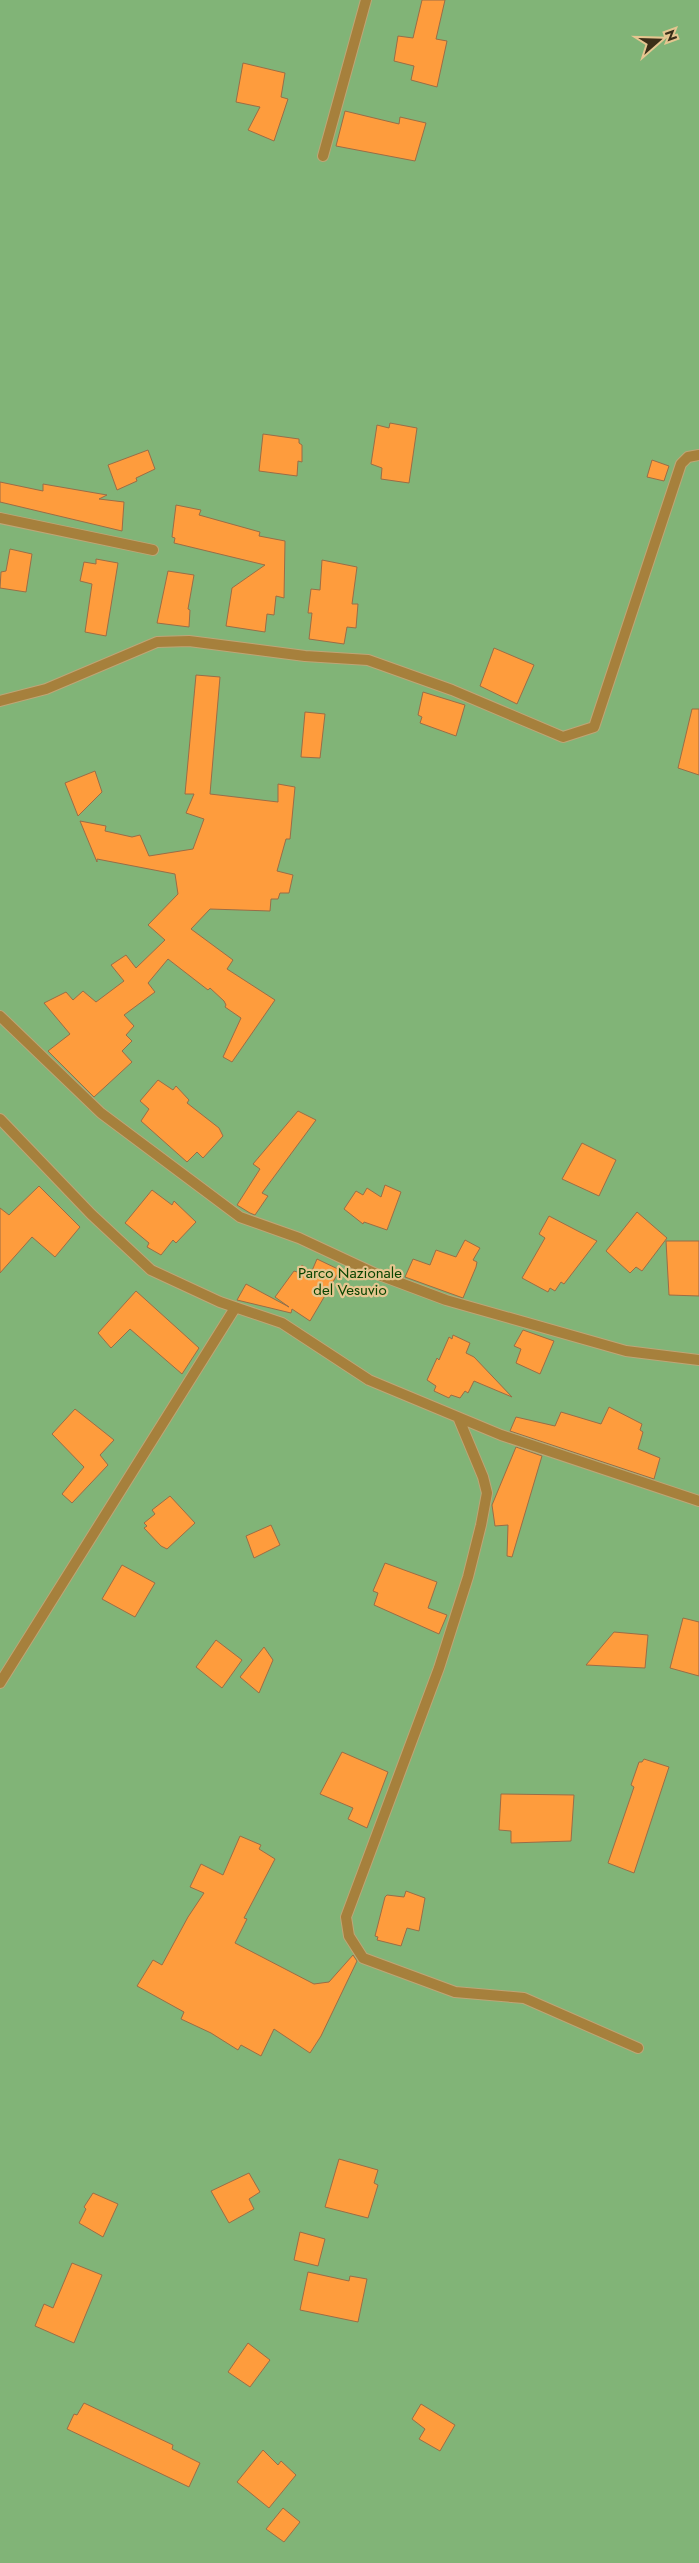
<svg xmlns="http://www.w3.org/2000/svg" width="699" height="2563" font-family="Jost,sans-serif">
	<style>
		.green { fill: #81b477 }
		.building { fill: #fe9c3d; stroke: #9a6d47 }
		.lines { fill: none; stroke-linecap: round; stroke-linejoin: round }
		.street-casing { stroke: #bfa576; stroke-width: 12 }
		.street { stroke: #a6803c; stroke-width: 10 }
		.labels { text-anchor: middle; dominant-baseline: central; stroke-width: 4.5; stroke-linejoin: round; paint-order: stroke }
		.park-label { font-size: 15px; fill: #0a4400; stroke: #e5c690 }
	</style>
	<rect width="100%" height="100%" fill="#e5c690"/>
	<path class="green" d="M 0,0 L 699,0 L 699,2563 L 0,2563 Z"/>
	<path class="building" d="M 422,0 L 445,0 L 436,39 L 447,41 L 437,87 L 411,80 L 414,66 L 394,61 L 398,36 L 413,38 Z
		M 243,63 L 285,73 L 281,97 L 288,99 L 274,141 L 248,130 L 260,107 L 236,102 Z
		M 345,111 L 399,124 L 400,117 L 426,123 L 415,161 L 336,146 Z
		M 390,423 L 417,428 L 409,483 L 381,479 L 382,468 L 371,464 L 377,425 L 389,428 Z
		M 263,434 L 299,439 L 299,443 L 302,445 L 302,462 L 298,461 L 297,476 L 259,471 Z
		M 148,450 L 155,469 L 136,478 L 137,481 L 117,490 L 108,465 Z
		M 652,460 L 669,466 L 664,481 L 647,477 Z
		M 0,482 L 43,491 L 43,484 L 107,495 L 99,499 L 124,502 L 122,531 L 0,502 Z
		M 176,505 L 201,510 L 199,515 L 260,532 L 259,536 L 285,541 L 284,598 L 276,596 L 274,615 L 267,614 L 265,632 L 226,626 L 232,588 L 265,565 L 174,543 L 175,538 L 172,537 Z
		M 10,549 L 32,554 L 26,592 L 0,588 L 1,572 L 6,571 Z
		M 96,559 L 118,563 L 106,636 L 85,632 L 92,584 L 80,581 L 84,562 L 96,564 Z
		M 322,560 L 357,567 L 352,604 L 358,604 L 356,628 L 347,627 L 344,644 L 309,639 L 312,613 L 308,613 L 311,589 L 320,590 Z
		M 168,571 L 194,575 L 188,609 L 190,610 L 189,627 L 157,623 Z
		M 494,648 L 534,665 L 517,704 L 480,686 Z
		M 196,675 L 220,677 L 210,794 L 278,802 L 278,784 L 295,787 L 290,839 L 286,839 L 277,871 L 293,875 L 289,893 L 280,893 L 278,899 L 271,899 L 270,911 L 210,909 L 191,929 L 233,960 L 227,969 L 275,1000 L 232,1062 L 223,1057 L 241,1018 L 225,1007 L 226,1005 L 224,1001 L 210,988 L 208,990 L 168,959 L 148,983 L 155,992 L 124,1015 L 134,1026 L 126,1035 L 132,1041 L 122,1051 L 132,1062 L 94,1097 L 48,1051 L 70,1034 L 44,1003 L 66,992 L 73,1000 L 83,991 L 96,1002 L 124,981 L 111,965 L 126,955 L 136,968 L 165,940 L 148,925 L 178,894 L 175,874 L 97,859 L 97,862 L 80,821 L 106,826 L 105,831 L 132,837 L 140,835 L 149,856 L 193,849 L 204,819 L 186,813 L 194,794 L 185,794 Z
		M 423,692 L 465,705 L 456,736 L 420,723 L 422,717 L 418,715 Z
		M 692,709 L 699,709 L 699,775 L 678,768 Z
		M 305,712 L 325,714 L 320,758 L 301,757 Z
		M 95,771 L 102,792 L 78,816 L 65,783 Z
		M 158,1080 L 173,1090 L 176,1086 L 189,1100 L 187,1103 L 219,1128 L 223,1136 L 203,1158 L 197,1152 L 187,1162 L 141,1121 L 149,1109 L 140,1101 Z
		M 298,1111 L 316,1120 L 262,1193 L 268,1196 L 255,1215 L 250,1213 L 237,1205 L 260,1169 L 253,1164 Z
		M 582,1143 L 616,1160 L 599,1196 L 562,1179 Z
		M 385,1185 L 401,1192 L 387,1230 L 364,1222 L 363,1224 L 344,1209 L 356,1191 L 363,1195 L 367,1188 L 381,1197 Z
		M 39,1186 L 80,1227 L 55,1257 L 32,1237 L 0,1273 L 0,1208 L 9,1215 Z
		M 152,1190 L 172,1205 L 174,1201 L 196,1222 L 176,1243 L 173,1240 L 161,1255 L 147,1247 L 149,1243 L 125,1223 Z
		M 637,1212 L 667,1238 L 642,1271 L 636,1267 L 630,1273 L 606,1251 Z
		M 549,1216 L 597,1241 L 564,1284 L 561,1282 L 555,1291 L 550,1288 L 548,1292 L 522,1278 L 545,1238 L 539,1234 Z
		M 465,1240 L 480,1248 L 473,1260 L 477,1262 L 476,1267 L 463,1298 L 405,1277 L 413,1259 L 430,1265 L 436,1250 L 456,1257 Z
		M 666,1241 L 699,1241 L 699,1296 L 669,1295 Z
		M 317,1259 L 340,1270 L 310,1321 L 292,1309 L 291,1313 L 237,1300 L 246,1284 L 289,1307 L 275,1297 L 294,1271 L 297,1272 L 302,1265 L 311,1273 Z
		M 136,1291 L 199,1348 L 182,1374 L 130,1329 L 111,1348 L 98,1333 Z
		M 523,1330 L 554,1341 L 540,1374 L 516,1363 L 521,1349 L 514,1346 Z
		M 453,1335 L 470,1343 L 466,1353 L 474,1357 L 512,1397 L 474,1381 L 468,1393 L 465,1391 L 460,1398 L 451,1395 L 449,1398 L 434,1391 L 436,1386 L 427,1380 L 437,1358 L 439,1360 L 449,1337 L 452,1339 Z
		M 609,1407 L 642,1424 L 640,1430 L 643,1432 L 638,1449 L 660,1458 L 654,1479 L 510,1431 L 516,1417 L 555,1426 L 561,1412 L 601,1424 Z
		M 75,1409 L 114,1440 L 100,1455 L 108,1465 L 72,1503 L 62,1494 L 84,1467 L 52,1434 Z
		M 516,1447 L 542,1456 L 512,1557 L 507,1556 L 508,1525 L 495,1526 L 492,1505 Z
		M 170,1496 L 195,1523 L 167,1549 L 161,1546 L 144,1528 L 147,1526 L 144,1523 L 155,1514 L 152,1510 Z
		M 271,1525 L 280,1545 L 254,1558 L 246,1536 Z
		M 385,1563 L 437,1582 L 428,1608 L 447,1615 L 439,1634 L 374,1605 L 378,1593 L 373,1591 Z
		M 122,1565 L 155,1583 L 135,1617 L 102,1599 Z
		M 683,1618 L 699,1622 L 699,1676 L 670,1668 Z
		M 614,1632 L 648,1635 L 645,1668 L 586,1665 Z
		M 216,1640 L 242,1660 L 222,1688 L 196,1667 Z
		M 264,1647 L 273,1660 L 259,1693 L 240,1677 Z
		M 342,1752 L 388,1772 L 367,1828 L 348,1819 L 353,1808 L 320,1794 Z
		M 644,1759 L 669,1767 L 634,1873 L 608,1863 L 634,1787 L 631,1785 L 639,1762 L 642,1762 Z
		M 501,1794 L 574,1795 L 571,1841 L 511,1843 L 511,1831 L 499,1830 Z
		M 240,1836 L 261,1845 L 259,1849 L 275,1859 L 244,1918 L 247,1919 L 235,1943 L 314,1984 L 329,1982 L 353,1955 L 357,1961 L 321,2036 L 310,2053 L 274,2029 L 261,2056 L 241,2045 L 238,2050 L 211,2033 L 181,2019 L 184,2012 L 137,1986 L 153,1960 L 162,1965 L 188,1917 L 204,1893 L 190,1887 L 201,1864 L 223,1875 Z
		M 406,1891 L 425,1898 L 419,1931 L 407,1928 L 401,1946 L 377,1940 L 378,1937 L 375,1936 L 385,1897 L 387,1895 L 404,1897 Z
		M 339,2159 L 378,2170 L 374,2183 L 378,2185 L 368,2218 L 325,2207 Z
		M 249,2173 L 260,2192 L 249,2199 L 254,2209 L 229,2223 L 211,2191 Z
		M 93,2193 L 118,2204 L 103,2237 L 79,2223 L 86,2209 L 84,2207 Z
		M 300,2232 L 325,2239 L 318,2266 L 294,2260 Z
		M 72,2263 L 102,2275 L 74,2343 L 35,2326 L 44,2304 L 53,2308 Z
		M 308,2272 L 349,2281 L 350,2276 L 367,2279 L 358,2322 L 300,2310 Z
		M 248,2343 L 270,2360 L 250,2387 L 228,2372 Z
		M 84,2403 L 173,2445 L 172,2449 L 200,2463 L 189,2487 L 67,2429 L 74,2414 L 77,2415 Z
		M 421,2404 L 455,2425 L 440,2451 L 419,2439 L 425,2429 L 412,2419 Z
		M 263,2450 L 278,2465 L 281,2461 L 296,2475 L 269,2508 L 237,2482 Z
		M 283,2508 L 300,2522 L 284,2542 L 266,2529 Z"/>
	<g class="lines">
		<g class="street-casing">
			<path id="street" d="M 323,156 L 366,0
				M 0,518 L 153,550
				M 0,701 L 46,689 L 157,642 L 189,641 L 305,656 L 368,660 L 452,690 L 563,737 L 594,727 L 681,464 L 688,457 L 699,455
				M 0,1016 L 101,1113 L 240,1217 L 299,1238 L 374,1273 L 446,1300 L 626,1351 L 699,1360
				M 0,1119 L 91,1214 L 151,1270 L 220,1302 L 282,1323 L 369,1380 L 501,1435 L 699,1501
				M 458,1417 L 483,1477 L 487,1493 L 481,1525 L 468,1577 L 439,1668 L 346,1917 L 349,1936 L 363,1958 L 455,1992 L 524,1998 L 638,2048
				M 0,1683 L 235,1308"/>
		</g>
		<use href="#street" class="street"/>
	</g>
	<g class="labels">
		<g class="park-label">
			<text x="350" y="1273">Parco Nazionale<tspan x="350" dy="17">del Vesuvio</tspan></text>
		</g>
	</g>
	<g transform="translate(659 40) rotate(70)" stroke="#e5c690" stroke-width="4" paint-order="stroke">
	<path d="M0-4L9 19L0 12L-9 19Z" fill="#3a2e18"/>
	<text y="-8" font-size="14" font-weight="bold" text-anchor="middle" fill="#3a2e18">N</text>
	</g>
</svg>
